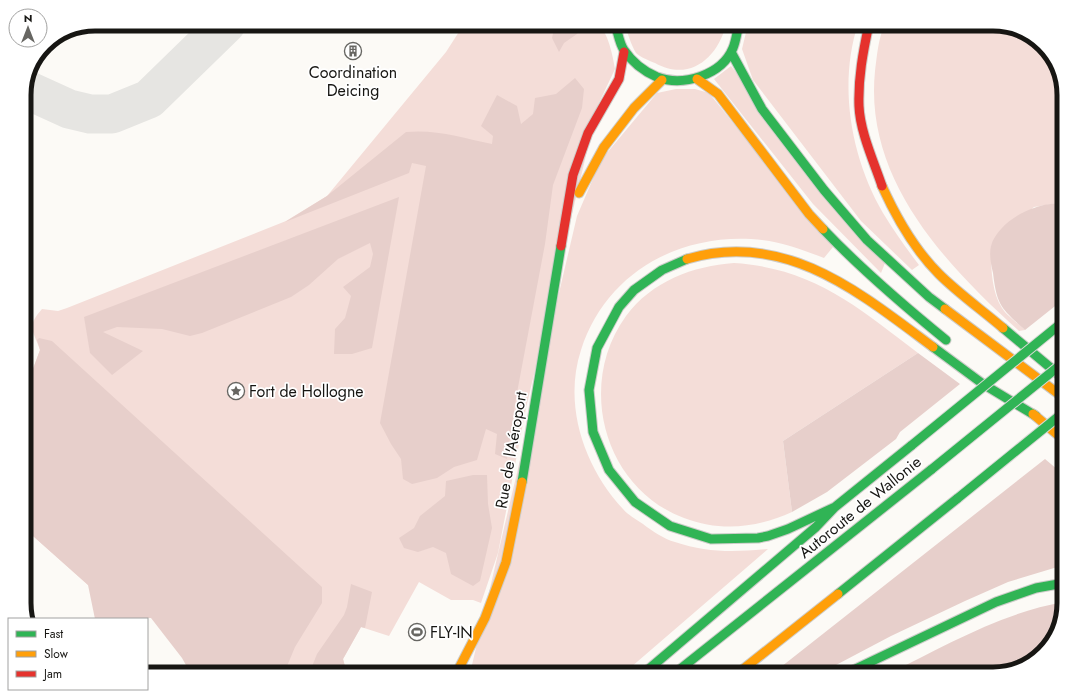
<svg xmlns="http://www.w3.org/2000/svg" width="1088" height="698" font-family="Jost,sans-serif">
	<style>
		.green { fill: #f4ddd8 }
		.forest { fill: #e7cfcb }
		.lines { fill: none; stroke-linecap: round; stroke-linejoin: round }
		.taxiway { stroke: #e6e5e2; stroke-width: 39 }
		.fast-casing { stroke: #cdccc9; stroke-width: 11 }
		.slow-casing { stroke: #cdccc9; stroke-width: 11 }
		.jam-casing { stroke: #cdccc9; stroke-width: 11 }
		.fast { stroke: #30b455; stroke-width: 9 }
		.slow { stroke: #ff9f0a; stroke-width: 9 }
		.jam { stroke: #e5322d; stroke-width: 9 }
		.fast-bridge-casing { stroke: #d9d8d6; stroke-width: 11; stroke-linecap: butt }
		.fast-bridge { stroke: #30b455; stroke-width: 9 }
		.labels { text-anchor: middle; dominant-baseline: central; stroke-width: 3.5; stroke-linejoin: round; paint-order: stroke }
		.poi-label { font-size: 16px; fill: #171613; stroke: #fff; text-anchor: start }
		.street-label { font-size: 16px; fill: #171613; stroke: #fff }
		.rim { fill: none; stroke: #171613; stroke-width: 5 }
	</style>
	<rect width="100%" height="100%" fill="#fcfaf6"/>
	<path class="green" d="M 464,24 L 597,24 C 608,30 613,57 615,69 L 598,105 L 526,408 L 498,553 L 481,603 L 473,600 L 451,600 L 419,582 L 389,636 L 361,627 L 343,659 L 347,674 L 262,674 L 88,585 L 24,528 L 24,393 L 40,350 C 33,330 26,327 42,309 L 58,311 L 67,308 L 286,221 L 327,196 L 446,52 Z
		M 624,24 L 726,24 L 726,25 C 717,59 689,82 655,63 C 650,61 640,57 636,53 C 631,45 628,33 624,24 Z
		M 748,24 L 858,24 C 838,85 851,158 883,213 C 894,231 906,248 919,265 L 912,270 L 861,221 L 753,80 L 742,49 Z
		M 885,24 L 993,24 L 1032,36 L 1055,60 L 1064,94 L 1064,202 L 1034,207 L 991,246 C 991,266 991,291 1002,308 C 1007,316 1018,323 1025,330 L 1019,331 C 945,264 864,179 875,71 C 877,56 878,39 885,24 Z
		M 731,66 L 885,263 L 881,273 L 813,204 L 714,79 Z
		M 676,89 L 695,89 L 709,93 L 833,247 L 824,258 C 801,249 776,240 751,239 C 675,235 605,275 581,350 C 563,405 584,467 623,509 C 628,515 636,519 643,524 C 652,531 664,539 675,542 C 707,553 735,552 768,549 L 623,674 L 466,674 L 472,665 L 577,216 L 601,160 L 657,93 Z
		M 734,263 C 813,268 858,307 918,353 L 783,441 L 792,512 C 757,528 721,532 684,518 C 604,488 576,385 626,316 C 652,281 693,266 734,263 Z"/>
	<path class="forest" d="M 500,24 L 532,24 C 525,32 510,31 500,28 Z
		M 561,24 L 575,24 L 580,30 L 577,34 L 564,43 L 559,52 L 552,38 L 554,29 Z
		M 575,78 L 584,89 L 582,108 L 553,185 L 545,244 L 516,398 L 507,459 L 495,454 L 497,434 L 486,429 L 477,460 L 454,467 L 437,478 L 412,484 L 403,479 L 401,459 L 391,444 L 380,423 L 426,166 L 412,163 L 409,173 L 285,222 L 327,196 L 406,132 C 436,129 463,138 492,144 L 493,136 L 481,126 L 497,95 L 517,106 L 521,124 L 533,114 L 535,98 L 556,94 Z
		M 399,197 L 372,348 L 352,354 L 334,354 L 335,329 L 345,318 L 351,296 L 343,287 L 370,267 L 373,254 L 370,243 L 338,259 L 309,285 L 291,297 L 202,333 L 190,336 L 162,329 L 117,327 L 103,332 L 143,351 L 112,375 L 90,353 L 84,317 Z
		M 1064,202 L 1064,299 L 1025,330 C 1001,308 997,306 993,273 C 991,265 989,254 991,246 C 996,228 1018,213 1034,208 C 1043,204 1054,204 1064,202 Z
		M 39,338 L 52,341 L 322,587 L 322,603 L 295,647 L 285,671 L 286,674 L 191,674 L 182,658 L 151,618 L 95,619 L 88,585 L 24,528 L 24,393 L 40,350 L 37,340 Z
		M 918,353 L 960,384 L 900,432 L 896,439 L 827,492 L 792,512 L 783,441 Z
		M 1045,459 L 1064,475 L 1064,565 L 1008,582 L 965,601 L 891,636 L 819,674 L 772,674 Z
		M 473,475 L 487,475 L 488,504 L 492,528 L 480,581 L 473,586 L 451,574 L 446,553 L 433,547 L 418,552 L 404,548 L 399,538 L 414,528 L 420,516 L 445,496 L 446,481 Z
		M 351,584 L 372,592 L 365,628 L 361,627 L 343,659 L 347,674 L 309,674 L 317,654 L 344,615 L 347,607 Z
		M 1064,602 L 1052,642 L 1028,665 L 994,674 L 888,674 C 945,646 1001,613 1064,602 Z"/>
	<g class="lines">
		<path class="taxiway" d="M 25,89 L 69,109 L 90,114 L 112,114 L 149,99 L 226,24"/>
		<g class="fast-casing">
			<path id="fast" d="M 615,24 C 618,32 619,43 624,50 C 632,62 643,71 657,77 C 683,87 722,75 733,48 C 736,41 737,32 739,24
				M 731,52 L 762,109 L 824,190 L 867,240 L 929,297 L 945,309
				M 823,229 C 861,269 903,305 946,340
				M 687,259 L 662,270 L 634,290 L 619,307 L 597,348 L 589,390 L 593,432 L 609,470 L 635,502 L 670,526 L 711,539 L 758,538 L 768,536 L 788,529 L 835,507
				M 1003,328 L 1064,379
				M 933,347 L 983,384 L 1036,416
				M 522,482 L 561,246
				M 838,594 L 958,498
				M 643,674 L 816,527 L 835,507 L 912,445
				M 674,674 L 932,469
				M 845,674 L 996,602 L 1036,588 L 1064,583"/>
		</g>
		<g class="slow-casing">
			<path id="slow" d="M 697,79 L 718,94 L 809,214 L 823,229
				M 882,186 C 896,217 915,250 939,274 C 958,293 982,310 1003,328
				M 579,193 L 604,147 L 634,108 L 662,80
				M 687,259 C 785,230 859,292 933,347
				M 945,309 L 1064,398
				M 1033,414 L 1064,440
				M 456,674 L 485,618 L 506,562 L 522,482
				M 737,674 L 838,594"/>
		</g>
		<g class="jam-casing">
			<path id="jam" d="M 869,24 C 863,52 858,78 859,106 C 860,132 874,162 882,186
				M 561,246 L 573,175 L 588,133 L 619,79 L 624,52"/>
		</g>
		<use href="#fast" class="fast"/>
		<use href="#slow" class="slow"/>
		<use href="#jam" class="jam"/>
		<g class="fast-bridge-casing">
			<path id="fast-bridge" d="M 912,445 L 1064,321
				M 932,469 L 1064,362
				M 958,498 L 1064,412"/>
		</g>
		<use href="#fast-bridge" class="fast-bridge"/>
	</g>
	<defs>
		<g id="building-ring" transform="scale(0.9)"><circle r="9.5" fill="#fff" stroke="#676662" stroke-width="1.5"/><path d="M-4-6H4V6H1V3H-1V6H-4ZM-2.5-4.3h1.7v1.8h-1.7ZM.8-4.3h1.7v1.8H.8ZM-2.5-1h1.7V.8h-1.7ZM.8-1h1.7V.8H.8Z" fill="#676662"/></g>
		<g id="sight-ring" transform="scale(0.9)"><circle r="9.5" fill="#fff" stroke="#676662" stroke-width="1.5"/><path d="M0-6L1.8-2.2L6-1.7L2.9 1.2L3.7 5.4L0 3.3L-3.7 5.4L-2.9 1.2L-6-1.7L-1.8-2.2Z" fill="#676662"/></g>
		<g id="stadium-ring" transform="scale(0.9)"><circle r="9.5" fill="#fff" stroke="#676662" stroke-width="1.5"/><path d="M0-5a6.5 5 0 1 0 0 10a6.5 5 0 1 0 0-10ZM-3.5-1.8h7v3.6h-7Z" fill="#676662"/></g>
	</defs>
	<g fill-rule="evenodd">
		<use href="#building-ring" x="353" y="51"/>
		<use href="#sight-ring" x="236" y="391"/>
		<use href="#stadium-ring" x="417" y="632"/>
	</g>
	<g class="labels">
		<g class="poi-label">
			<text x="353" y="72" text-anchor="middle">Coordination<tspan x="353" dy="18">Deicing</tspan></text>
			<text x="249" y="391">Fort de Hollogne</text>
			<text x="430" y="632">FLY-IN</text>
		</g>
		<g class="street-label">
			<text transform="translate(511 450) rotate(-80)">Rue de l'Aéroport</text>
			<text transform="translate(860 507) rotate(-39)">Autoroute de Wallonie</text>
		</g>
	</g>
	<path d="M0 0H1088V698H0ZM95 31H993A64 64 0 0 1 1057 95V603A64 64 0 0 1 993 667H95A64 64 0 0 1 31 603V95A64 64 0 0 1 95 31Z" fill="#fff" fill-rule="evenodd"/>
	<path class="rim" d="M95 31H993A64 64 0 0 1 1057 95V603A64 64 0 0 1 993 667H95A64 64 0 0 1 31 603V95A64 64 0 0 1 95 31Z"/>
	<rect x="8" y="618" width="140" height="72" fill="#ffffff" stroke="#a2a2a1"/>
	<rect x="16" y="631" width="20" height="6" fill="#30b455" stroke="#a2a2a1"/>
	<text x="44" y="638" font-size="12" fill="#171613">Fast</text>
	<rect x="16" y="651" width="20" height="6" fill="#ff9f0a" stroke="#a2a2a1"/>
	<text x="44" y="658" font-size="12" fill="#171613">Slow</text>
	<rect x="16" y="671" width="20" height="6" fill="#e5322d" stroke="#a2a2a1"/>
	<text x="44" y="678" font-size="12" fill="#171613">Jam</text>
	<g transform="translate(28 28)"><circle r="19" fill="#ffffff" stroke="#a2a2a1"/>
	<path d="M0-3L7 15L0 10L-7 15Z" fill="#676662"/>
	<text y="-6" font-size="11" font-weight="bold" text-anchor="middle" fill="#171613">N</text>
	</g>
</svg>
